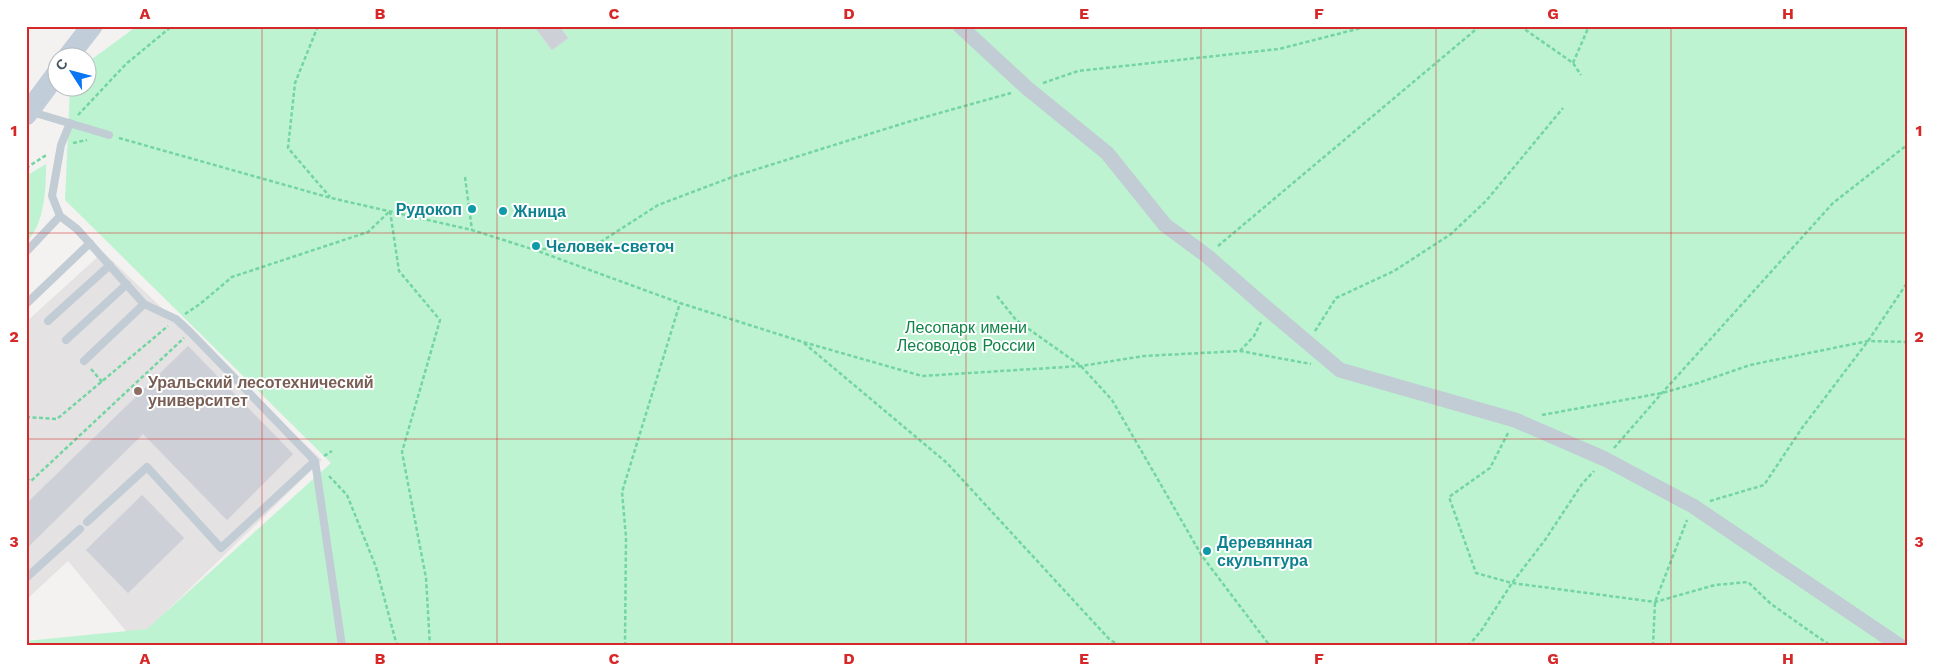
<svg xmlns="http://www.w3.org/2000/svg" width="1933" height="672" font-family="'Work Sans',sans-serif">
	<style>
		.education { fill: #e5e2e3 }
		.green { fill: #bdf3d1 }
		.building { fill: #cdd0d6; stroke: #d5d7dd }
		.lines { fill: none; stroke-linecap: round; stroke-linejoin: round }
		.path { stroke: #72d5a2; stroke-width: 2.5; stroke-dasharray: 4 2.5; stroke-linecap: butt }
		.lane { stroke: #c1ccd4; stroke-width: 8 }
		.street { stroke: #c1ccd4; stroke-width: 15 }
		.secondary { stroke: #c1cdd9; stroke-width: 21 }
		.grid { fill: none; stroke: #d62828; stroke-width: 1; stroke-opacity: 0.55 }
		.culture-dot { fill: #0f9aa8; stroke: #fff; stroke-width: 2 }
		.education-dot { fill: #8d6e63; stroke: #fff; stroke-width: 2 }
		.labels { text-anchor: middle; dominant-baseline: central; stroke-width: 4; stroke-linejoin: round; paint-order: stroke }
		.culture-label { font-size: 16px; font-weight: bold; fill: #0d838f; stroke: #fff; text-anchor: start }
		.park-label { font-size: 16px; fill: #108447; stroke: #fff }
		.education-label { font-size: 16px; font-weight: bold; fill: #785e54; stroke: #fff; text-anchor: start }
		.neatline { fill: none; stroke: #d62828; stroke-width: 2 }
		.grid-label { font-size: 16px; text-anchor: middle; font-weight: bold; fill: #d62828 }
	</style>
	<rect width="100%" height="100%" fill="#f4f1f1"/>
	<path class="education" d="M 103,252 L 322,460 L 135,642 L 68,561 L 26,600 L 26,322 Z"/>
	<path class="green" d="M 137,26 L 1907,26 L 1907,646 L 26,646 L 26,641 L 147,629 L 331,463 L 65,200 L 70,88 L 88,88 L 88,62 Z
		M 46,164 C 46,190 45,223 26,243 L 26,176 Z"/>
	<path class="building" d="M 534,26 L 559,26 L 568,38 L 552,50 Z
		M 188,346 L 293,454 L 227,520 L 143,434 L 26,549 L 26,504 Z
		M 142,495 L 184,538 L 128,593 L 86,550 Z"/>
	<g class="lines">
		<path class="path" d="M 318,26 L 295,83 L 288,148 L 330,197
			M 1520,26 L 1573,63 L 1581,75
			M 1573,63 L 1589,26
			M 1043,83 L 1078,71 L 1279,49 L 1369,26
			M 78,115 L 126,64 L 172,26
			M 119,138 L 331,198 L 472,230 L 535,250 L 680,303 L 803,342 L 922,376 L 1081,366 L 1144,356 L 1240,351 L 1311,364
			M 73,143 L 87,140
			M 26,168 L 48,154
			M 465,177 L 472,230
			M 390,211 L 399,271 L 440,320 L 402,452 L 426,578 L 430,646
			M 1218,246 L 1480,26
			M 536,250 L 599,243 L 658,205 L 735,176 L 911,121 L 1011,93
			M 997,296 L 1016,320 L 1081,366 L 1112,400 L 1202,556 L 1270,646
			M 185,314 L 200,304 L 232,277 L 368,232 L 390,211
			M 1315,331 L 1336,298 L 1394,271 L 1451,234 L 1486,201 L 1563,108
			M 804,343 L 947,463 L 1110,640 L 1122,646
			M 1240,351 L 1254,336 L 1261,322
			M 91,369 L 103,383
			M 1542,415 L 1662,393 L 1698,383 L 1750,365 L 1868,341 L 1907,342
			M 26,417 L 57,419 L 168,326
			M 1508,433 L 1490,468 L 1449,497 L 1476,573 L 1512,583 L 1655,602 L 1715,585 L 1748,582 L 1771,604 L 1831,646
			M 1614,448 L 1662,393 L 1833,203 L 1907,145
			M 324,456 L 332,451
			M 329,476 L 347,495 L 376,567 L 397,646
			M 26,478 L 31,481 L 184,338
			M 1710,501 L 1764,485 L 1802,428 L 1868,341 L 1907,283
			M 625,646 L 626,537 L 622,492 L 680,303
			M 1468,646 L 1481,631 L 1512,583 L 1545,540 L 1582,484 L 1594,471
			M 1653,646 L 1655,602 L 1687,520"/>
		<path class="lane" d="M 32,112 L 109,135
			M 60,216 L 77,229 L 144,304 L 176,319 L 190,332 L 315,461 L 342,646
			M 26,252 L 60,216 L 52,196 L 61,145 L 70,123
			M 26,304 L 90,243
			M 48,321 L 110,265
			M 66,340 L 127,284
			M 84,361 L 144,304
			M 87,522 L 147,467 L 221,548 L 315,461
			M 26,578 L 80,529"/>
		<path class="street" d="M 960,26 L 1027,88 L 1107,153 L 1165,225 L 1207,256 L 1263,305 L 1340,370 L 1515,420 L 1605,459 L 1693,506 L 1900,646"/>
		<path class="secondary" d="M 67,58 L 92,26
			M 26,115 L 58,72"/>
	</g>
	<path class="grid" d="M 262,26 L 262,646M 497,26 L 497,646M 732,26 L 732,646M 966,26 L 966,646M 1201,26 L 1201,646M 1436,26 L 1436,646M 1671,26 L 1671,646M 26,233 L 1907,233M 26,439 L 1907,439"/>
	<g class="culture-dot">
		<circle cx="472" cy="209" r="5"/>
		<circle cx="503" cy="211" r="5"/>
		<circle cx="536" cy="246" r="5"/>
		<circle cx="1207" cy="551" r="5"/>
	</g>
	<circle class="education-dot" cx="138" cy="391" r="5"/>
	<g class="labels">
		<g class="culture-label">
			<text x="462" y="209" text-anchor="end">Рудокоп</text>
			<text x="513" y="211">Жница</text>
			<text x="546" y="246">Человек-светоч</text>
			<text x="1217" y="542">Деревянная<tspan x="1217" dy="18">скульптура</tspan></text>
		</g>
		<g class="park-label">
			<text x="966" y="327">Лесопарк имени<tspan x="966" dy="18">Лесоводов России</tspan></text>
		</g>
		<g class="education-label">
			<text x="148" y="382">Уральский лесотехнический<tspan x="148" dy="18">университет</tspan></text>
		</g>
	</g>
	<rect width="1933" height="672" fill="none" stroke="#ffffff" stroke-width="55"/>
	<g transform="translate(72 72) rotate(306)"><circle r="24" fill="#ffffff" stroke="#b5bbc0"/>
	<path d="M0-4L9 19L0 12L-9 19Z" fill="#0a76f4"/>
	<text y="-8" font-size="14" font-weight="bold" text-anchor="middle" fill="#475561">С</text>
	</g>
	<rect x="28" y="28" width="1878" height="616" class="neatline"/>
	<g class="grid-label">
		<text x="145" y="19">A</text>
		<text x="380" y="19">B</text>
		<text x="614" y="19">C</text>
		<text x="849" y="19">D</text>
		<text x="1084" y="19">E</text>
		<text x="1319" y="19">F</text>
		<text x="1553" y="19">G</text>
		<text x="1788" y="19">H</text>
		<text x="14" y="136">1</text>
		<text x="1919" y="136">1</text>
		<text x="14" y="342">2</text>
		<text x="1919" y="342">2</text>
		<text x="14" y="547">3</text>
		<text x="1919" y="547">3</text>
		<text x="145" y="664">A</text>
		<text x="380" y="664">B</text>
		<text x="614" y="664">C</text>
		<text x="849" y="664">D</text>
		<text x="1084" y="664">E</text>
		<text x="1319" y="664">F</text>
		<text x="1553" y="664">G</text>
		<text x="1788" y="664">H</text>
	</g>
</svg>
